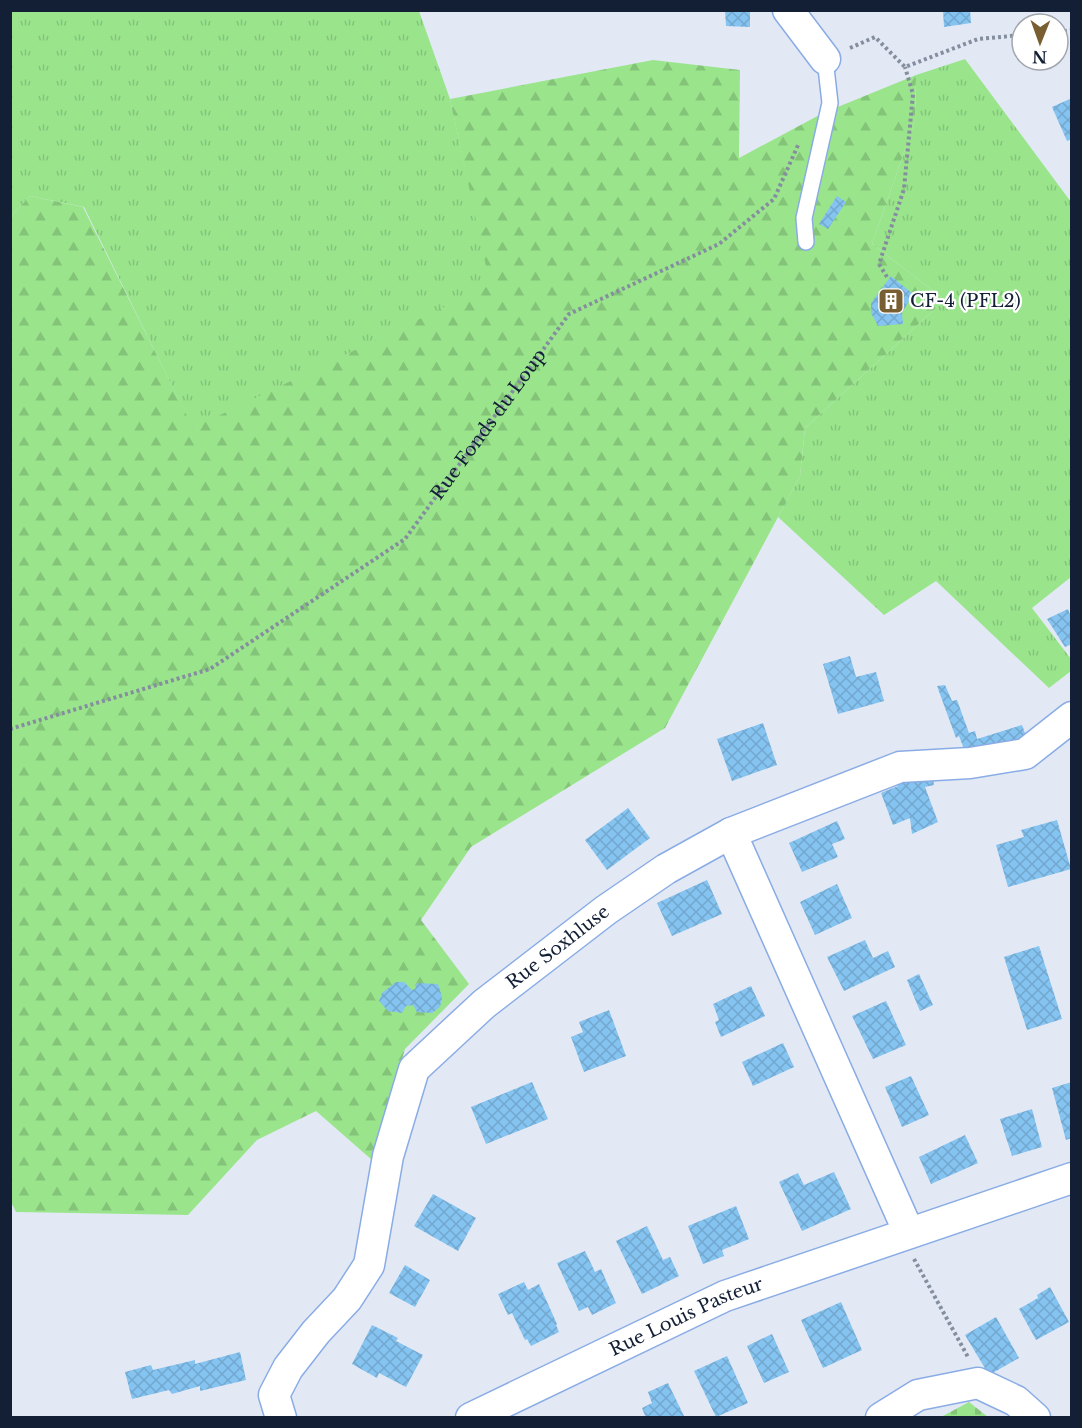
<svg xmlns="http://www.w3.org/2000/svg" width="1082" height="1428" font-family="'Libre Baskerville',serif">
	<style>
		.grass { fill: url(#grass-tufts) }
		.forest { fill: url(#forest-firs) }
		.cemetery { fill: url(#cemetery-stones) }
		.building { fill: url(#building-cross-hatch) }
		.lines { fill: none; stroke-linecap: round; stroke-linejoin: round }
		.service-casing { stroke: #8aace5; stroke-width: 18 }
		.minor-casing { stroke: #8aace5; stroke-width: 33 }
		.path { stroke: #848e9e; stroke-width: 4; stroke-dasharray: 3 3; stroke-linecap: butt }
		.service { stroke: #fff; stroke-width: 15 }
		.minor { stroke: #fff; stroke-width: 30 }
		.labels { text-anchor: middle; dominant-baseline: central; stroke-width: 4.5; stroke-linejoin: round; paint-order: stroke }
		.poi-label { font-size: 18px; fill: #121f35; stroke: #fff; text-anchor: start }
		.street-label { font-size: 18px; fill: #121f35; stroke: #fff }
	</style>
	<defs>
		<pattern id="grass-tufts" width="24" height="20" patternUnits="userSpaceOnUse" patternTransform="scale(1.5)"><rect width="24" height="20" fill="#9ae58c"/><path d="M3 7l-1-3M5 7V3M7 7l1-3M15 17l-1-3M17 17v-4M19 17l1-3" fill="none" stroke="#84c479"/></pattern>
		<pattern id="forest-firs" width="22" height="20" patternUnits="userSpaceOnUse" patternTransform="scale(1.5)"><rect width="22" height="20" fill="#9ae58c"/><path d="M5 1l3.5 6h-7zM16 11l3.5 6h-7z" fill="#84c479"/></pattern>
		<pattern id="cemetery-stones" width="16" height="16" patternUnits="userSpaceOnUse" patternTransform="scale(1.5)"><rect width="16" height="16" fill="#9ae58c"/><path d="M2 7V4a2 2 0 0 1 4 0v3zM10 15v-3a2 2 0 0 1 4 0v3z" fill="#84c479"/></pattern>
		<pattern id="building-cross-hatch" width="8" height="8" patternUnits="userSpaceOnUse" patternTransform="scale(1.5)"><rect width="8" height="8" fill="#85c3f0"/><path d="M0 0l8 8M0 8l8-8" fill="none" stroke="#72a7ce"/></pattern>
	</defs>
	<rect width="100%" height="100%" fill="#e2e9f5"/>
	<path class="grass" d="M 11,11 L 419,11 L 450,99 L 491,285 L 193,429 L 84,207 L 30,196 L 11,216 Z
		M 965,59 L 1071,202 L 1071,577 L 1032,608 L 1071,659 L 1071,671 L 1049,688 L 936,581 L 884,615 L 778,517 L 800,476 L 805,428 L 945,300 L 872,244 L 915,121 L 916,75 Z"/>
	<path class="forest" d="M 653,60 L 740,70 L 739,158 L 823,113 L 916,75 L 915,121 L 872,244 L 945,300 L 805,428 L 800,476 L 665,728 L 471,847 L 421,920 L 469,984 L 405,1049 L 372,1160 L 316,1111 L 257,1140 L 188,1215 L 16,1212 L 11,1202 L 11,216 L 30,196 L 83,207 L 193,428 L 490,285 L 450,99 Z"/>
	<path class="cemetery" d="M 969,1402 L 988,1417 L 941,1417 Z"/>
	<path class="building" d="M 725,10 L 750,10 L 750,27 L 726,26 Z
		M 943,10 L 970,10 L 971,23 L 944,27 Z
		M 1072,98 L 1072,139 L 1067,141 L 1052,107 Z
		M 837,196 L 846,202 L 828,229 L 819,224 Z
		M 891,276 L 913,294 L 902,313 L 903,324 L 878,326 L 871,313 L 871,303 Z
		M 1068,609 L 1072,620 L 1072,644 L 1065,647 L 1047,619 Z
		M 850,656 L 856,677 L 876,672 L 884,701 L 838,714 L 823,664 Z
		M 945,685 L 952,701 L 957,700 L 969,733 L 975,731 L 977,739 L 1022,725 L 1028,741 L 966,754 L 959,736 L 956,738 L 937,686 Z
		M 763,723 L 777,765 L 732,781 L 717,739 Z
		M 932,770 L 934,785 L 925,787 L 938,822 L 912,834 L 910,818 L 893,825 L 881,793 L 898,786 L 895,777 Z
		M 628,808 L 650,838 L 607,870 L 585,840 Z
		M 1057,820 L 1071,869 L 1008,887 L 996,845 L 1024,837 L 1021,830 Z
		M 837,821 L 845,839 L 832,844 L 838,857 L 802,872 L 789,843 Z
		M 707,880 L 722,914 L 672,936 L 657,903 Z
		M 837,884 L 852,918 L 815,935 L 800,902 Z
		M 865,940 L 873,958 L 888,951 L 895,967 L 844,991 L 827,957 Z
		M 1039,946 L 1062,1019 L 1027,1030 L 1004,957 Z
		M 919,974 L 933,1005 L 920,1011 L 907,980 Z
		M 396,982 L 404,982 L 412,990 L 415,989 L 417,983 L 438,984 L 442,997 L 440,1007 L 432,1013 L 417,1012 L 413,1005 L 406,1006 L 402,1013 L 388,1011 L 379,1001 L 382,993 Z
		M 751,986 L 765,1016 L 721,1037 L 715,1022 L 719,1020 L 713,1004 Z
		M 886,1001 L 906,1045 L 873,1059 L 852,1016 Z
		M 609,1010 L 626,1056 L 584,1072 L 571,1037 L 583,1032 L 579,1022 Z
		M 783,1043 L 794,1067 L 753,1086 L 742,1062 Z
		M 911,1076 L 929,1115 L 902,1127 L 885,1087 Z
		M 532,1082 L 548,1119 L 486,1144 L 471,1107 Z
		M 1072,1082 L 1072,1138 L 1066,1140 L 1052,1088 Z
		M 1032,1109 L 1042,1147 L 1012,1156 L 1000,1119 Z
		M 965,1135 L 978,1163 L 931,1184 L 919,1157 Z
		M 834,1172 L 851,1209 L 802,1231 L 779,1182 L 798,1173 L 804,1185 Z
		M 433,1194 L 476,1218 L 458,1251 L 414,1226 Z
		M 736,1206 L 749,1239 L 722,1250 L 724,1256 L 703,1264 L 688,1226 Z
		M 647,1226 L 663,1260 L 670,1257 L 679,1276 L 642,1294 L 616,1241 Z
		M 585,1251 L 595,1272 L 601,1269 L 616,1303 L 592,1315 L 588,1307 L 579,1311 L 557,1263 Z
		M 405,1265 L 430,1280 L 415,1307 L 389,1293 Z
		M 524,1282 L 528,1290 L 539,1284 L 557,1324 L 556,1325 L 559,1332 L 531,1346 L 527,1339 L 525,1340 L 512,1313 L 508,1315 L 498,1294 Z
		M 1050,1287 L 1069,1322 L 1036,1340 L 1019,1309 L 1038,1298 L 1037,1295 Z
		M 841,1302 L 862,1350 L 823,1368 L 801,1320 Z
		M 996,1317 L 1019,1358 L 989,1375 L 965,1335 Z
		M 372,1325 L 398,1338 L 396,1341 L 423,1355 L 406,1387 L 379,1373 L 377,1378 L 352,1364 Z
		M 772,1334 L 789,1372 L 764,1383 L 747,1346 Z
		M 240,1352 L 246,1380 L 200,1391 L 200,1386 L 172,1394 L 169,1390 L 132,1399 L 125,1372 L 151,1365 L 153,1370 L 195,1360 L 195,1364 Z
		M 727,1356 L 748,1403 L 716,1417 L 694,1371 Z
		M 668,1383 L 685,1418 L 646,1418 L 642,1408 L 652,1403 L 648,1392 Z"/>
	<g class="lines">
		<g class="service-casing">
			<path id="service" d="M 806,242 L 804,218 L 830,103 L 825,59"/>
		</g>
		<g class="minor-casing">
			<g id="minor">
				<path d="M 788,10 L 825,59"/>
				<path d="M 731,833 L 909,1233"/>
				<path id="s2" d="M 281,1418 L 274,1395 L 288,1368 L 316,1332 L 347,1299 L 369,1265 L 388,1156 L 414,1069 L 484,1004 L 606,910 L 666,869 L 731,833 L 900,767 L 970,763 L 1025,754 L 1072,717"/>
				<path id="s3" d="M 471,1418 L 725,1296 L 1072,1178"/>
				<path d="M 881,1418 L 918,1395 L 978,1383 L 1016,1401 L 1035,1418"/>
			</g>
		</g>
		<g class="path">
			<path d="M 1058,32 L 1072,30"/>
			<path d="M 850,48 L 875,37 L 905,67 L 978,39 L 1022,35"/>
			<path d="M 887,277 L 879,264 L 904,189 L 913,94 L 905,67"/>
			<path id="s1" d="M 10,729 L 210,669 L 405,539 L 569,314 L 719,244 L 774,199 L 799,143"/>
			<path d="M 914,1259 L 968,1357"/>
		</g>
		<use href="#service" class="service"/>
		<use href="#minor" class="minor"/>
	</g>
	<defs>
		<g id="building-square" transform="scale(1.35)"><rect x="-9" y="-9" width="18" height="18" rx="4" fill="#785e30" stroke="#fff"/><path d="M-4-6H4V6H1V3H-1V6H-4ZM-2.5-4.3h1.7v1.8h-1.7ZM.8-4.3h1.7v1.8H.8ZM-2.5-1h1.7V.8h-1.7ZM.8-1h1.7V.8H.8Z" fill="#fff"/></g>
	</defs>
	<g fill-rule="evenodd">
		<use href="#building-square" x="891" y="301"/>
	</g>
	<g class="labels">
		<g class="poi-label">
			<text x="910" y="301">CF-4 (PFL2)</text>
		</g>
		<g class="street-label">
			<text stroke="none"><textPath href="#s1" startOffset="585">Rue Fonds du Loup</textPath></text>
			<text stroke="none"><textPath href="#s2" startOffset="576">Rue Soxhluse</textPath></text>
			<text stroke="none"><textPath href="#s3" startOffset="238">Rue Louis Pasteur</textPath></text>
		</g>
	</g>
	<rect width="1082" height="1428" fill="none" stroke="#121f35" stroke-width="24"/>
	<g transform="translate(1040 42) rotate(181)"><circle r="28" fill="#ffffff" stroke="#a0a5ae" stroke-width="1.5"/>
	<path d="M0-4.5L10 22L0 15L-10 22Z" fill="#785e30"/>
	<text y="-9" font-size="16" font-weight="bold" text-anchor="middle" fill="#121f35">N</text>
	</g>
</svg>
